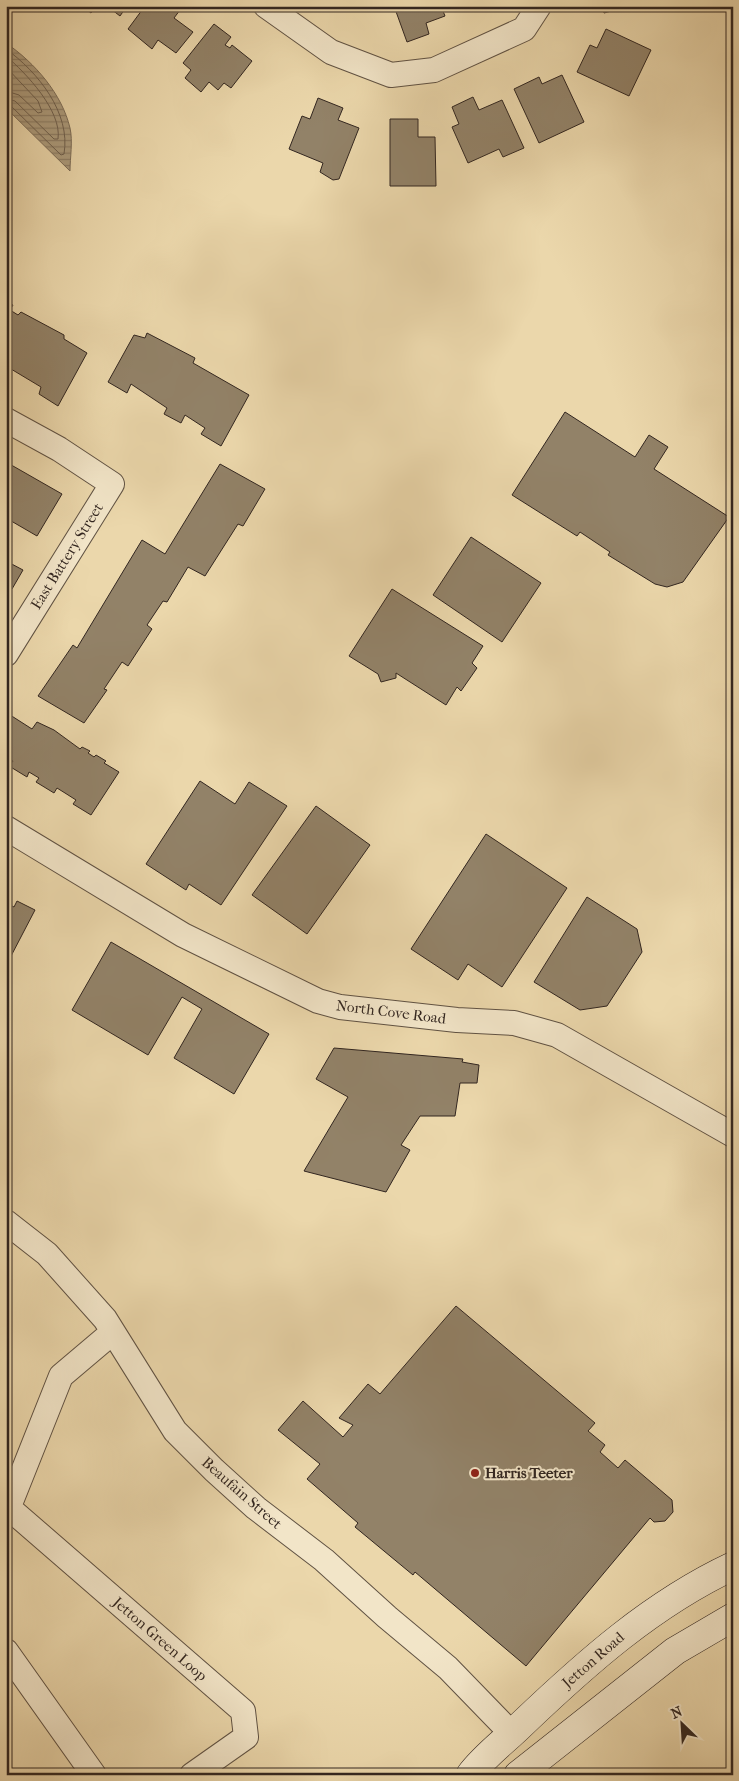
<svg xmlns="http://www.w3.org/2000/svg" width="739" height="1781" font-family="'IM FELL French Canon',serif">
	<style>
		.water { fill: url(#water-rules); stroke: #7b6c57 }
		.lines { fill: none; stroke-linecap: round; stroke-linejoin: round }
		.shore { stroke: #6f604e; stroke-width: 1 }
		.building { fill: #928268; stroke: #322620 }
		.street-casing { stroke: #605243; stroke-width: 26 }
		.secondary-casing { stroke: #322620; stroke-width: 29 }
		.street { stroke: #f2e5c8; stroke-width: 24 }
		.secondary { stroke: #f2e5c8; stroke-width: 28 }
		.poi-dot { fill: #8f2418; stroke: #f2e5c8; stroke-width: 2 }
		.labels { text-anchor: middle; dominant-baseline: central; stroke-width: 4; stroke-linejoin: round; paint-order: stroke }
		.street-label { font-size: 15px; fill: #322620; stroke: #f2e5c8 }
		.poi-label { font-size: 15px; font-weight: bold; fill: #322620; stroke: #f2e5c8; text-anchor: start }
	</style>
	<defs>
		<pattern id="water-rules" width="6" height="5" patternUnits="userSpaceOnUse" patternTransform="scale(1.25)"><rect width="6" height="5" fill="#ac9b7c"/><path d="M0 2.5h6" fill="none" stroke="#8d7e65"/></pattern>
	</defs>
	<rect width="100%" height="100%" fill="#ebd7ab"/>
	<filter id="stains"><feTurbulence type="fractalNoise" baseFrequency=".004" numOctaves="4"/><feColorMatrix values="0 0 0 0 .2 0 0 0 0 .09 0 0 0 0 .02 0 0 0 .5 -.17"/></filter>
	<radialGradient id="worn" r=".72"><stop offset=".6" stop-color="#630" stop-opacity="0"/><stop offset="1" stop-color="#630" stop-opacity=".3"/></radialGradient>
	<path class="water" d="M 6,43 C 35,63 62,94 70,128 C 73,141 70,158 70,171 L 6,108 Z"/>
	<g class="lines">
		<path class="shore" d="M 6,49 C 38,72 71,113 64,154 L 61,155 L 12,107 L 6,105
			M 6,56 C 26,73 62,111 58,139 L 54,139 L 15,101 L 6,99
			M 6,67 L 38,101 L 42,112 L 38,113 L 19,95 L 6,91"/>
	</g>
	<path class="building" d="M 82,6 L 97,6 L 91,13 Z
		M 107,6 L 127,6 L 120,16 Z
		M 145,6 L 183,6 L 174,18 L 193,32 L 176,53 L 158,40 L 152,49 L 128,29 Z
		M 394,6 L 441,6 L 445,16 L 426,23 L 429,34 L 407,42 Z
		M 602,6 L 630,6 L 604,13 Z
		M 214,24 L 231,37 L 225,45 L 230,48 L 232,45 L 252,61 L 231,88 L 224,83 L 218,90 L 209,82 L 201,92 L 185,78 L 191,70 L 183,63 Z
		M 606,29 L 651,50 L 629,96 L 577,72 L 590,45 L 597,48 Z
		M 562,75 L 584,122 L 539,143 L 514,89 L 539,77 L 542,84 Z
		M 473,97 L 479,110 L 502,100 L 524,148 L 503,157 L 499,149 L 468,163 L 452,127 L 459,124 L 452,107 Z
		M 318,98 L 343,108 L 338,120 L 359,128 L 339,179 L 333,180 L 320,172 L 323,163 L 289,149 L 302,116 L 310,119 Z
		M 390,119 L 418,119 L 418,137 L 435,137 L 436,186 L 390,186 Z
		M 6,302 L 13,305 L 10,310 L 18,315 L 21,312 L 64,335 L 64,339 L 87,353 L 58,406 L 39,394 L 41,387 L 6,366 Z
		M 147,333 L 195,358 L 193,363 L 249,395 L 221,446 L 201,434 L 205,428 L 185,415 L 181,423 L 164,414 L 167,408 L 131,384 L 127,393 L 108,382 L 134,335 L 145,338 Z
		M 565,412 L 635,457 L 649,435 L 668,447 L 654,469 L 729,517 L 683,582 L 667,587 L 655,584 L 608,555 L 610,552 L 580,532 L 577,536 L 512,495 Z
		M 6,462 L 62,494 L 37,536 L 6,518 Z
		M 220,464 L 265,489 L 243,526 L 238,524 L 205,576 L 188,567 L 167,602 L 163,601 L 147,625 L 152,629 L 128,666 L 122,662 L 104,689 L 107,690 L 84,723 L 38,696 L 73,645 L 77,648 L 142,540 L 165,554 Z
		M 471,537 L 541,583 L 502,642 L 433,595 Z
		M 6,561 L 23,570 L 12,589 L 6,589 Z
		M 392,589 L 483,646 L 472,663 L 477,668 L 461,691 L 457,687 L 446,705 L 396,673 L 396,678 L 381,682 L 378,674 L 349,656 Z
		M 7,713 L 32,729 L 37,722 L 54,730 L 80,749 L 82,747 L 90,751 L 88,753 L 94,757 L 96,755 L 106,761 L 104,763 L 119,772 L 91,815 L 73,804 L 76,800 L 65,793 L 57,788 L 54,793 L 36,782 L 39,778 L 29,772 L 27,777 L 9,766 L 13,761 L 6,757 Z
		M 200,781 L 235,804 L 249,782 L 287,806 L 221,905 L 189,884 L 186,890 L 146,864 Z
		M 316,806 L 370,845 L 307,934 L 252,895 Z
		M 486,834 L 567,888 L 502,987 L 468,964 L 458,980 L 411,949 Z
		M 587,897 L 637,929 L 642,952 L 607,1006 L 580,1010 L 534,982 Z
		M 17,901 L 35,910 L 10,958 L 6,956 L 6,903 L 14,907 Z
		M 111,942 L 269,1034 L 234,1094 L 174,1058 L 202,1009 L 182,997 L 148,1055 L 72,1010 Z
		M 334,1048 L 463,1059 L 462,1062 L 479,1065 L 477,1083 L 460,1083 L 455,1116 L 420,1116 L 401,1145 L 410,1150 L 386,1192 L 304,1171 L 348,1097 L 316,1079 Z
		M 456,1306 L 595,1423 L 588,1431 L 605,1445 L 600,1452 L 618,1468 L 625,1460 L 672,1500 L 673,1512 L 665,1521 L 654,1522 L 650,1518 L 526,1666 L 415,1572 L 413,1575 L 355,1527 L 358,1523 L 307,1479 L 320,1464 L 278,1430 L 303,1401 L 343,1437 L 353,1425 L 339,1418 L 368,1384 L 380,1394 Z"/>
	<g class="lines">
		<g class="street-casing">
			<path id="street" d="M 266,6 L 331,52 L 391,75 L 434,70 L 524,29 L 539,6
				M 6,420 L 59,449 L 112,484 L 6,654
				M 6,828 L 183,935 L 318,1001 L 340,1007 L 457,1020 L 514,1023 L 557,1035 L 733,1135
				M 6,1222 L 47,1254 L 105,1319 L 175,1431 L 214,1470 L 256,1508 L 324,1560 L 387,1617 L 448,1668 L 512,1734
				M 9,1508 L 243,1711 L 246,1737 L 192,1775
				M 6,1514 L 61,1376 L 113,1332
				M 6,1651 L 94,1775"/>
		</g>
		<g class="secondary-casing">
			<path id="secondary" d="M 470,1775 C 484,1756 506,1740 522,1724 C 586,1663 652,1604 733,1566
				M 518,1775 L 675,1651 L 733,1617"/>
		</g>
		<use href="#street" class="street"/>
		<use href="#secondary" class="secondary"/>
	</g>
	<circle class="poi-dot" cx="475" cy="1473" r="5"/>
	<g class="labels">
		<g class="street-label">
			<text transform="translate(67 556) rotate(-58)">East Battery Street</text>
			<text transform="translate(391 1012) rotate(7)">North Cove Road</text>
			<text transform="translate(242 1493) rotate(41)">Beaufain Street</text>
			<text transform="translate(160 1639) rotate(41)">Jetton Green Loop</text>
			<text transform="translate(593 1660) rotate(-41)">Jetton Road</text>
		</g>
		<g class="poi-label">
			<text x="485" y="1473">Harris Teeter</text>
		</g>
	</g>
	<rect width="739" height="1781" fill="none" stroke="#ebd7ab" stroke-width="25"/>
	<rect x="8" y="8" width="724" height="1766" fill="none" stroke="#322620" stroke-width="2.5"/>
	<rect x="12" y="12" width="714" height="1756" fill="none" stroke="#322620"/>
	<g transform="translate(682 1724) rotate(335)" stroke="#f2e5c8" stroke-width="4" paint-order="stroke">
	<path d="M0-4L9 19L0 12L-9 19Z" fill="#322620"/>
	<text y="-8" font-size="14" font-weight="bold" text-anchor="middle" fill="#322620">N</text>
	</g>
	<rect width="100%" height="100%" filter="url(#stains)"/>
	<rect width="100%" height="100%" fill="url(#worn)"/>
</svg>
